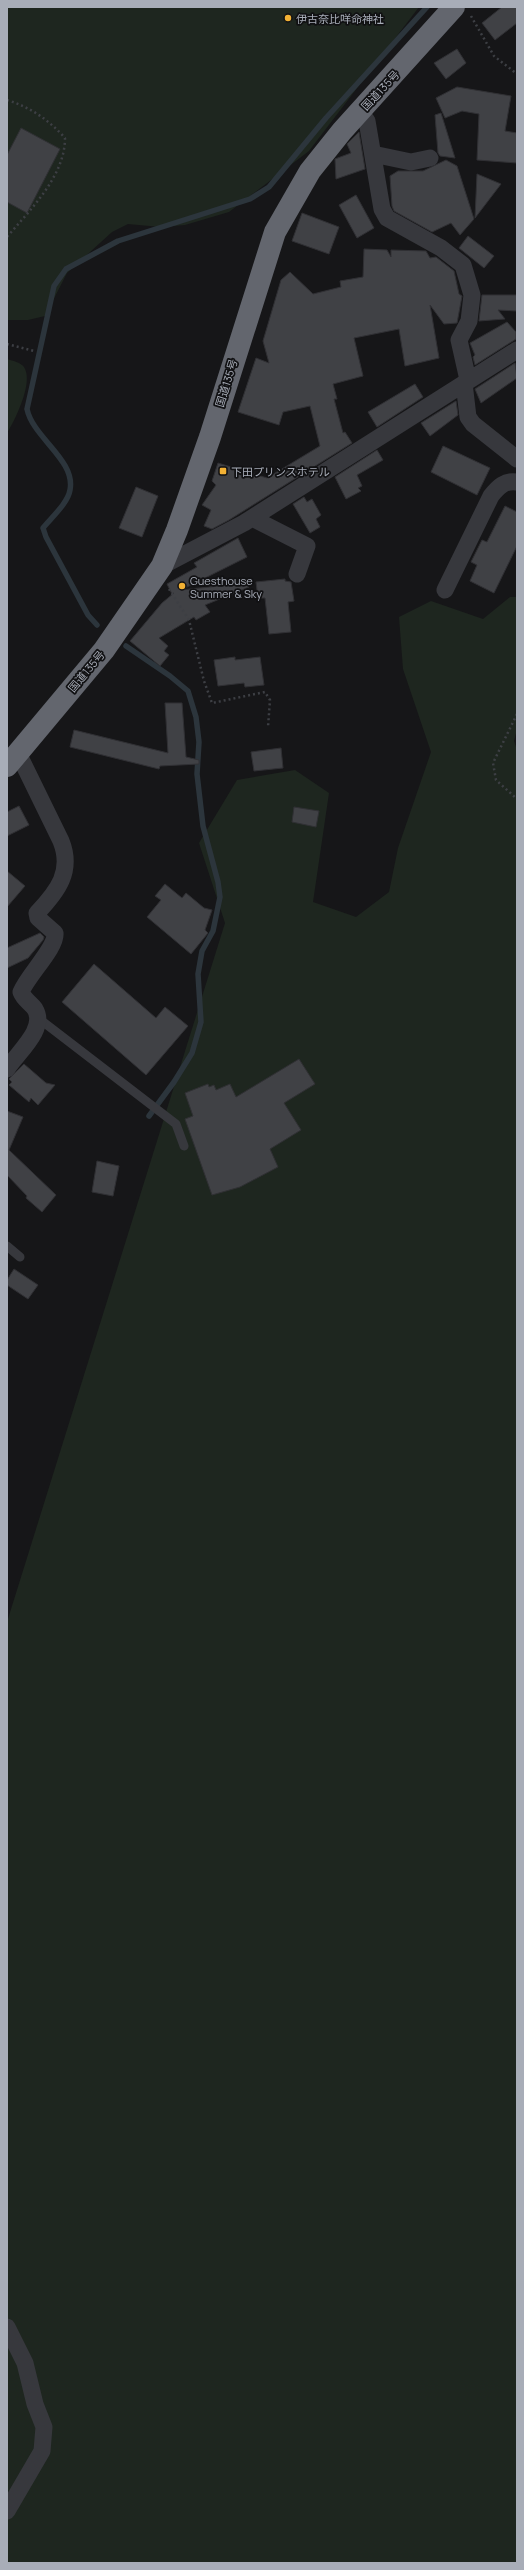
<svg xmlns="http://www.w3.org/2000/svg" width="524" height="2570" font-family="Manrope,'Noto Sans JP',sans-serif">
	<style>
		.green { fill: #1e261f }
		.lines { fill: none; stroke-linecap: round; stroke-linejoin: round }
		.stream { stroke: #2c353c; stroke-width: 5.5 }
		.building { fill: #404145; stroke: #303034 }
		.path { stroke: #3d3f44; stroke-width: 2.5; stroke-dasharray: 2 3; stroke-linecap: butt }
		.lane { stroke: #37383d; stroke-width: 9 }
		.street { stroke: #37383d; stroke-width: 17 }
		.highway { stroke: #63666e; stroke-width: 22 }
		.poi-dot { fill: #f2b134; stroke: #111113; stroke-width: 1.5 }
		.labels { text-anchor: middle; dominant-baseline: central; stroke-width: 3.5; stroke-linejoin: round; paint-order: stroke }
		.poi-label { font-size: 11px; fill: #a8adb8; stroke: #111113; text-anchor: start }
		.street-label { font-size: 11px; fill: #a8adb8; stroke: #111113 }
	</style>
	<rect width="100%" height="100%" fill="#161618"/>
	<path class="green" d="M 7,7 L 419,7 L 309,151 L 229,212 L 185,225 L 161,227 L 128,224 L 112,232 L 67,273 L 45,316 L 28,320 L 7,320 Z
		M 7,359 C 13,361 20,362 24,367 C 34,382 15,420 7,433 Z
		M 510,597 L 517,597 L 517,729 L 514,741 L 517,750 L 517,2563 L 7,2563 L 7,1622 L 225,923 L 199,843 L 237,780 L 295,770 L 329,793 L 313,902 L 356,917 L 389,892 L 398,848 L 431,752 L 403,669 L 399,617 L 431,601 L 483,619 Z"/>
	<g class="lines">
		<path class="stream" d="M 97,625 L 88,615 L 46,537 L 43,528 C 51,518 68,503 70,490 C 76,460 33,438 27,409 L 54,286 L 66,269 L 118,241 L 250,199 L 269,187 L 326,118 L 427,7
			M 126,646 L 170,676 L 188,691 L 196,717 L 199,742 L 197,774 L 203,826 L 218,882 L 220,897 L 213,931 L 202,951 L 198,974 L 201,1022 L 192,1053 L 174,1082 L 149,1116"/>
	</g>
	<path class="building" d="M 502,7 L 517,7 L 517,23 L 495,40 L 482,23 Z
		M 457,49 L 466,63 L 446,79 L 434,63 Z
		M 457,87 L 511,96 L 505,131 L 517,133 L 517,163 L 477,160 L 479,114 L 462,111 L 445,118 L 436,98 Z
		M 441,113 L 455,158 L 440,156 L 438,153 L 435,115 Z
		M 21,128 L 60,149 L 27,213 L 7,202 L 7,155 Z
		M 359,132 L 365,169 L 336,179 L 335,159 L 351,153 L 347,144 Z
		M 446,160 L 457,166 L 474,219 L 460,235 L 451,223 L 432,232 L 394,211 L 392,206 L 390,176 L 398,171 L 423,171 Z
		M 477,174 L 501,184 L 475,218 Z
		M 356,195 L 374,228 L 357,238 L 339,205 Z
		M 302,213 L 339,227 L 329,254 L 292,241 Z
		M 468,236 L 494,256 L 484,268 L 459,248 Z
		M 364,249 L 387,250 L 391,257 L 391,250 L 426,251 L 430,258 L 436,257 L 454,271 L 459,294 L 462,296 L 457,323 L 444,324 L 430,305 L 439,358 L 405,366 L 399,329 L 354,338 L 363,376 L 333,384 L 337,399 L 334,399 L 343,433 L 345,432 L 352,443 L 229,520 L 212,529 L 204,526 L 211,510 L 202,505 L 216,485 L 212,481 L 218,463 L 267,478 L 320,446 L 310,406 L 283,412 L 279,425 L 238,412 L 256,358 L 269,363 L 263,341 L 281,280 L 290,272 L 313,294 L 341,287 L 340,281 L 363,277 Z
		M 482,295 L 517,295 L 517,311 L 498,310 L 505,319 L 479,321 Z
		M 507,322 L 516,332 L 516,339 L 475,365 L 473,357 L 475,355 L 470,343 Z
		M 515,363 L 517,378 L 481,403 L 475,389 Z
		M 415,384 L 423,397 L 377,427 L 368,412 Z
		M 456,401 L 458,415 L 430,436 L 421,423 Z
		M 443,446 L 490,468 L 477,495 L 431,472 Z
		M 377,450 L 383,460 L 357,475 L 362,486 L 358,488 L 361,491 L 346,499 L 335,477 Z
		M 136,487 L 158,496 L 142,537 L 119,528 Z
		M 304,497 L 307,502 L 312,499 L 321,515 L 316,519 L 320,527 L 310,533 L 293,504 Z
		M 505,506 L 517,512 L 517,546 L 494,593 L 470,581 L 477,565 L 471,562 L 482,540 L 487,542 Z
		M 238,538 L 247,557 L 181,590 L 248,583 L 249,587 L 205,605 L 210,612 L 196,620 L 194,617 L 159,638 L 168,646 L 164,651 L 169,655 L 160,666 L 130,641 L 162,603 L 174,593 L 172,594 L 167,584 L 197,567 L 194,563 Z
		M 285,579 L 285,581 L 291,582 L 294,601 L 288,602 L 291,632 L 269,634 L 265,598 L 258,598 L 256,582 Z
		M 235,657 L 235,660 L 260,657 L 264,685 L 245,687 L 244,683 L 218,686 L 214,660 Z
		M 165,703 L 182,703 L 186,757 L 199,760 L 199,764 L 160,766 L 159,769 L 70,747 L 74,730 L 168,753 Z
		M 281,748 L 283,768 L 254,771 L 251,752 Z
		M 19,806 L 29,825 L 7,836 L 7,812 Z
		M 294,807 L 319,811 L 316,827 L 292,822 Z
		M 7,871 L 25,886 L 7,907 Z
		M 165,884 L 182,898 L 186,893 L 204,908 L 212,910 L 205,930 L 208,933 L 191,954 L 147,917 L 161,900 L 155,896 Z
		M 40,933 L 44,937 L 43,940 L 28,958 L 7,968 L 7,948 Z
		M 94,964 L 156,1018 L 165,1007 L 188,1026 L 146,1075 L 62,1002 Z
		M 299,1059 L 315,1084 L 284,1103 L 301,1130 L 270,1149 L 278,1167 L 240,1187 L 212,1195 L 185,1119 L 193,1116 L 185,1093 L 208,1084 L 209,1087 L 214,1085 L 216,1090 L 230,1084 L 236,1097 Z
		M 24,1064 L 46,1083 L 55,1085 L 38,1105 L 31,1098 L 29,1102 L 9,1085 L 12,1082 L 9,1079 Z
		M 7,1111 L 23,1117 L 9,1150 L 56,1195 L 42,1212 L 26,1198 L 27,1196 L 7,1175 Z
		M 97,1161 L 119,1166 L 113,1196 L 92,1192 Z
		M 14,1269 L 38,1285 L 28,1299 L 7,1285 L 7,1280 Z"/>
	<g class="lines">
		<path class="path" d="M 471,16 L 494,56 L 517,74
			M 7,100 C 30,107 49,120 65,138 C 65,176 30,210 7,237
			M 7,344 L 34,351
			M 169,589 L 189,620 L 204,681 L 212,703 L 265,692 L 270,700 L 268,727
			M 517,714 L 493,763 L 496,780 L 517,799"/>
		<path class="lane" d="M 38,1018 L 176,1124 L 184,1146
			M 7,1246 L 20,1257"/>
		<path class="street" d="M 360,112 L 367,121 L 382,209 L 387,218 L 441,248 L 463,265 L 472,295 L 469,321 L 459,340 L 468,380
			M 373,154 L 411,162 L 430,158
			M 464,383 L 468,417 L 473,424 L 517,459
			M 252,518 L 307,546 L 297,574
			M 162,566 L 244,523 L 517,350
			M 445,590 L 491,496 C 498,487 505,480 517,482
			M 7,1069 C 17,1053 47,1029 35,1009 C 31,1003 24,1000 21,992 C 28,975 57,947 55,933 L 38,918 L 37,913 C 58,891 73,871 61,841 L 18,753
			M 7,2327 L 25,2363 L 35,2404 L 44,2427 L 42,2451 L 7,2511"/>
		<path class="highway" d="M 7,766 L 104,650 L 162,566 L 177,530 L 210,437 L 275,232 L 310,171 L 342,131 L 454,7"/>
	</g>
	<g class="poi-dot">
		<circle cx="288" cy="18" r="4"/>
		<rect x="219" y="467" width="8" height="8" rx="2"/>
		<circle cx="182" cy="586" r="4"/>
	</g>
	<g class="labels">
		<g class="poi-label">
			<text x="296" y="18">伊古奈比咩命神社</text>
			<text x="231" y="471">下田プリンスホテル</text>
			<text x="190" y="580">Guesthouse<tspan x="190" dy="13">Summer &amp; Sky</tspan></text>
		</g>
		<g class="street-label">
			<text transform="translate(380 90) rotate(-47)">国道135号</text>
			<text transform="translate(226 383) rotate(-73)">国道135号</text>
			<text transform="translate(86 671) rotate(-50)">国道135号</text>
		</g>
	</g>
	<rect width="524" height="2570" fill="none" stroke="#a8adb8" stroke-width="16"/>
</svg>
